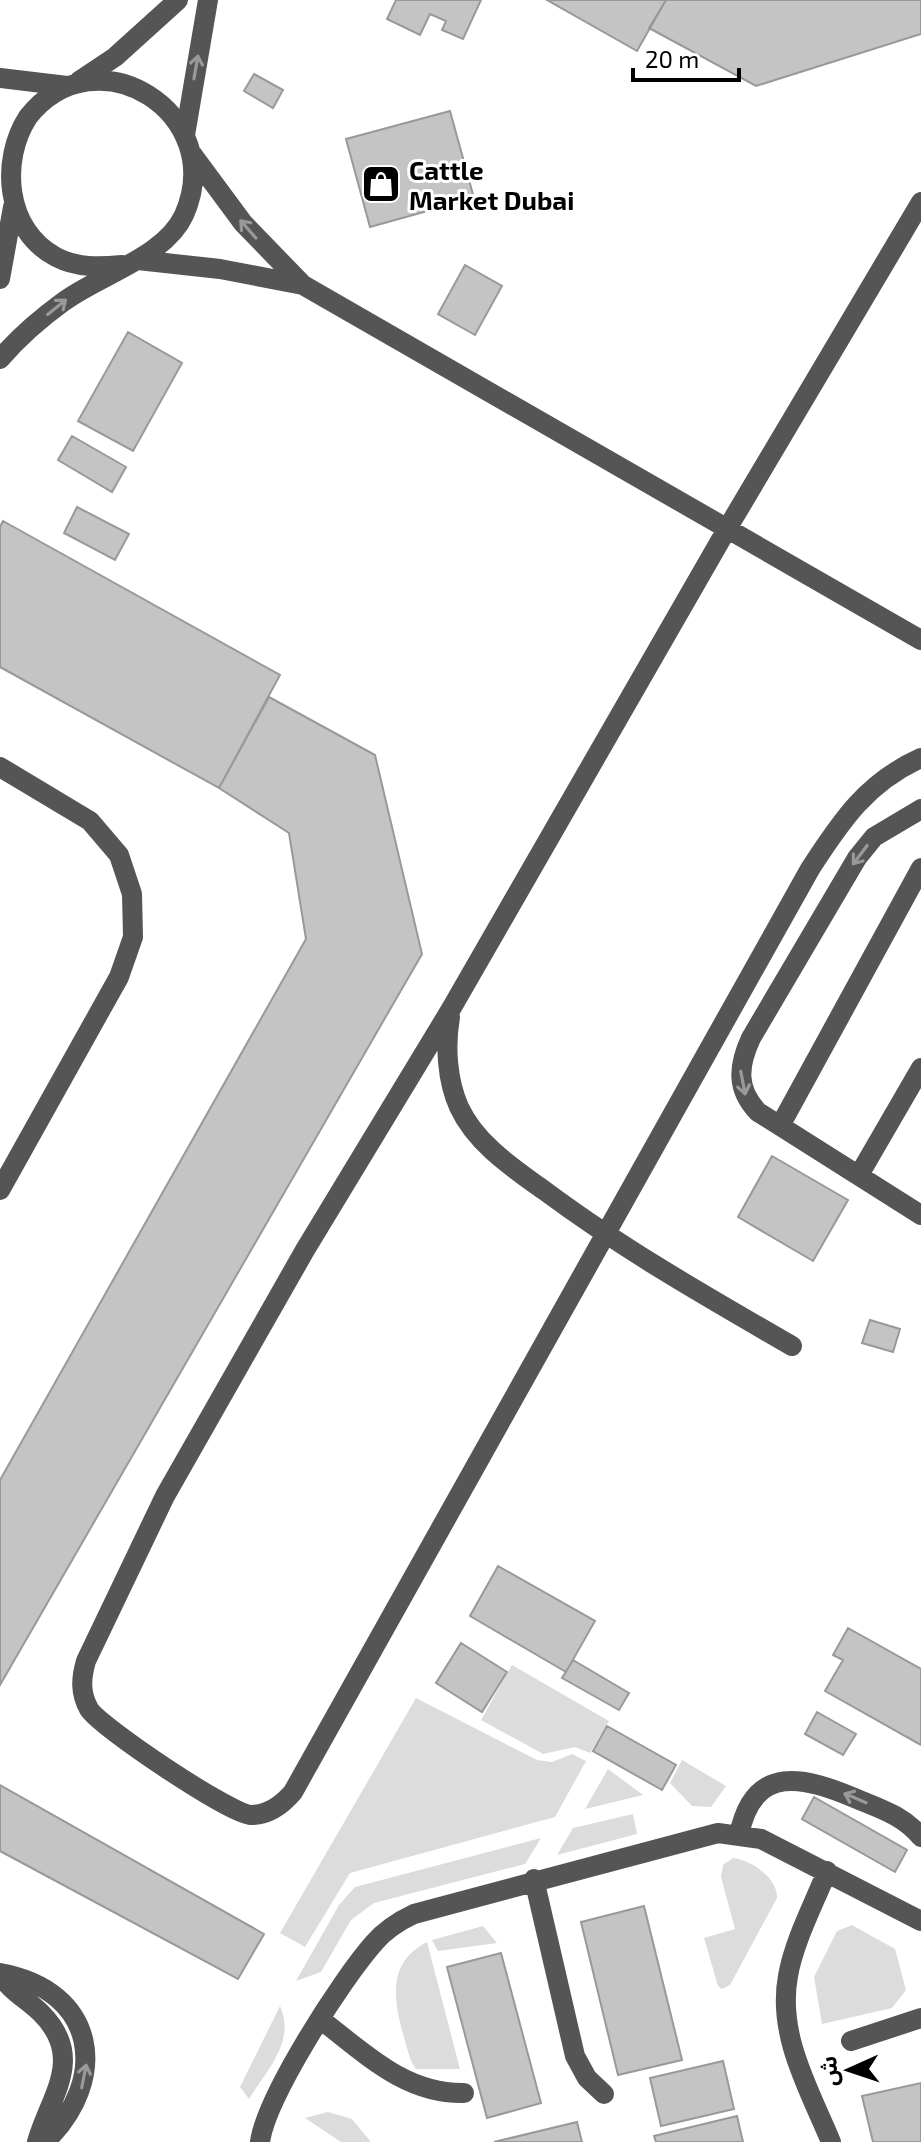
<svg xmlns="http://www.w3.org/2000/svg" width="921" height="2142" font-family="'Exo 2','Noto Sans Arabic',sans-serif">
	<style>
		.green { fill: #dcdcdc }
		.building { fill: #c4c4c4; stroke: #999; stroke-width: 2 }
		.lines { fill: none; stroke-linecap: round; stroke-linejoin: round }
		.minor { stroke: #555; stroke-width: 20 }
		.oneway { stroke: #999 }
		.labels { text-anchor: middle; dominant-baseline: central; stroke-width: 6; stroke-linejoin: round; paint-order: stroke }
		.poi-label { font-size: 26px; font-weight: bold; fill: #000; stroke: #fff; text-anchor: start }
	</style>
	<rect width="100%" height="100%" fill="#fff"/>
	<path class="green" d="M 512,1665 L 609,1721 L 590,1753 L 575,1747 L 543,1754 L 481,1720 Z
		M 416,1698 L 537,1760 L 552,1762 L 572,1754 L 586,1761 L 555,1817 L 350,1873 L 305,1947 L 280,1933 Z
		M 682,1760 L 726,1786 L 711,1807 L 692,1806 L 670,1783 Z
		M 608,1769 L 643,1795 L 585,1809 Z
		M 633,1814 L 637,1834 L 557,1855 L 573,1828 Z
		M 541,1838 L 525,1864 L 374,1903 L 351,1920 L 321,1972 L 296,1981 L 339,1905 L 355,1887 Z
		M 733,1858 C 751,1860 778,1878 777,1898 L 730,1985 L 722,1989 L 718,1986 L 704,1938 L 735,1929 L 721,1877 L 723,1865 Z
		M 852,1925 L 895,1949 L 906,1990 L 892,2008 L 822,2024 L 814,1977 L 837,1931 Z
		M 483,1926 L 497,1943 L 438,1951 L 432,1940 Z
		M 427,1942 L 460,2069 L 416,2069 C 409,2060 407,2046 403,2034 C 393,1997 388,1962 427,1942 Z
		M 280,2006 C 296,2041 267,2070 249,2099 L 240,2087 Z
		M 328,2112 L 352,2119 L 371,2142 L 341,2142 L 305,2118 Z"/>
	<path class="building" d="M 396,0 L 481,0 L 463,39 L 442,30 L 446,21 L 430,14 L 420,35 L 387,19 Z
		M 547,0 L 666,0 L 637,51 Z
		M 666,0 L 921,0 L 921,34 L 756,86 L 649,28 Z
		M 254,74 L 283,90 L 273,108 L 244,91 Z
		M 450,111 L 474,198 L 370,227 L 346,139 Z
		M 465,265 L 502,286 L 475,335 L 438,314 Z
		M 128,332 L 182,363 L 133,451 L 78,421 Z
		M 72,436 L 126,467 L 112,492 L 58,460 Z
		M 77,507 L 129,534 L 115,560 L 64,533 Z
		M 3,521 L 280,675 L 219,788 L 0,667 L 0,527 Z
		M 269,697 L 375,755 L 422,954 L 0,1685 L 0,1480 L 306,939 L 289,833 L 219,788 Z
		M 772,1156 L 848,1200 L 813,1261 L 738,1217 Z
		M 870,1320 L 900,1329 L 893,1352 L 862,1343 Z
		M 498,1566 L 595,1621 L 566,1672 L 470,1616 Z
		M 848,1628 L 921,1669 L 921,1745 L 825,1691 L 843,1660 L 833,1655 Z
		M 461,1643 L 507,1672 L 482,1712 L 436,1683 Z
		M 573,1660 L 629,1693 L 619,1710 L 562,1678 Z
		M 817,1712 L 856,1734 L 843,1755 L 805,1734 Z
		M 607,1726 L 676,1765 L 662,1790 L 593,1751 Z
		M 0,1785 L 264,1934 L 238,1979 L 0,1851 Z
		M 814,1797 L 907,1850 L 895,1872 L 802,1819 Z
		M 644,1906 L 682,2060 L 618,2075 L 581,1922 Z
		M 501,1953 L 541,2103 L 487,2118 L 447,1967 Z
		M 723,2061 L 734,2109 L 661,2126 L 650,2078 Z
		M 921,2083 L 921,2142 L 873,2142 L 862,2096 Z
		M 737,2116 L 743,2142 L 656,2142 L 654,2136 Z
		M 577,2122 L 582,2142 L 494,2142 Z"/>
	<g class="lines">
		<path class="minor" d="M 0,78 L 67,86
			M 79,81 L 115,57 L 178,0
			M 185,135 L 208,0
			M 192,154 L 243,223 L 303,285 L 921,640
			M 921,202 L 727,529 L 451,1009 L 305,1250 L 165,1496 L 86,1661 C 81,1678 80,1693 89,1709 C 100,1727 230,1814 251,1815 C 269,1815 282,1805 293,1792 L 810,869 C 841,821 867,782 921,758
			M 138,260 L 220,269 L 303,285
			M 0,279 L 13,207
			M 0,359 C 18,338 41,318 63,302 C 99,275 165,257 184,215 C 229,114 97,30 28,117 C 0,160 5,230 56,257 C 77,268 99,267 122,265
			M 0,767 L 90,821 L 119,855 L 132,894 L 133,937 L 119,977 L 0,1190
			M 921,809 L 874,837 L 857,858 L 751,1038 C 738,1066 736,1089 758,1112 L 921,1215
			M 450,1017 C 445,1046 447,1080 459,1107 C 476,1144 513,1168 545,1191 C 623,1249 707,1297 792,1346
			M 780,1126 L 921,868
			M 859,1175 L 921,1068
			M 739,1835 C 754,1762 805,1777 857,1799 C 881,1809 904,1816 921,1837
			M 827,1871 C 814,1904 794,1941 788,1976 C 777,2035 809,2089 831,2142
			M 534,1879 L 575,2056 L 587,2078 L 604,2094
			M 0,1973 C 96,1990 111,2078 45,2142
			M 0,1974 C 11,1992 27,1999 41,2013 C 86,2058 50,2096 37,2142
			M 320,2019 C 366,2054 405,2094 464,2093
			M 851,2041 L 921,2018
			M 260,2142 C 266,2097 342,1979 374,1943 C 385,1930 399,1921 414,1914 L 718,1833 L 761,1839 L 921,1921"/>
	</g>
	<defs><path id="oneway-shaft" d="M-6 0H5M1.5-3L5.5 0L1.5 3" fill="none" stroke-width="1.6" stroke-linecap="round" stroke-linejoin="round" transform="scale(2)"/></defs>
	<g class="oneway">
		<use href="#oneway-shaft" transform="translate(196 67) rotate(-80)"/>
		<use href="#oneway-shaft" transform="translate(248 229) rotate(-131)"/>
		<use href="#oneway-shaft" transform="translate(57 307) rotate(-39)"/>
		<use href="#oneway-shaft" transform="translate(860 855) rotate(127)"/>
		<use href="#oneway-shaft" transform="translate(743 1083) rotate(79)"/>
		<use href="#oneway-shaft" transform="translate(855 1798) rotate(-157)"/>
		<use href="#oneway-shaft" transform="translate(84 2076) rotate(-79)"/>
	</g>
	<defs>
		<g id="shop-square" transform="scale(2)"><rect x="-9" y="-9" width="18" height="18" rx="4" fill="#000" stroke="#fff"/><path d="M-5-2.5h2.3a2.7 3.5 0 0 1 5.4 0H5L5.5 6h-11ZM-1.5-2.5h3a1.5 2.3 0 0 0-3 0Z" fill="#fff"/></g>
	</defs>
	<g fill-rule="evenodd">
		<use href="#shop-square" x="381" y="184"/>
	</g>
	<g class="labels">
		<g class="poi-label">
			<text x="409" y="169">Cattle<tspan x="409" dy="30">Market Dubai</tspan></text>
		</g>
	</g>
	<g transform="translate(849 2070) rotate(267)" stroke="#ffffff" stroke-width="6" paint-order="stroke">
	<path d="M0-6L14 30L0 20L-14 30Z" fill="#000000"/>
	<text y="-12" font-size="22" font-weight="bold" text-anchor="middle" fill="#000000">ش</text>
	</g>
	<path d="M633 68v12h106v-12" fill="none" stroke="#000000" stroke-width="4"/>
	<text x="645" y="68" font-size="24" fill="#000000" stroke="#ffffff" stroke-width="6" paint-order="stroke">20 m</text>
</svg>
